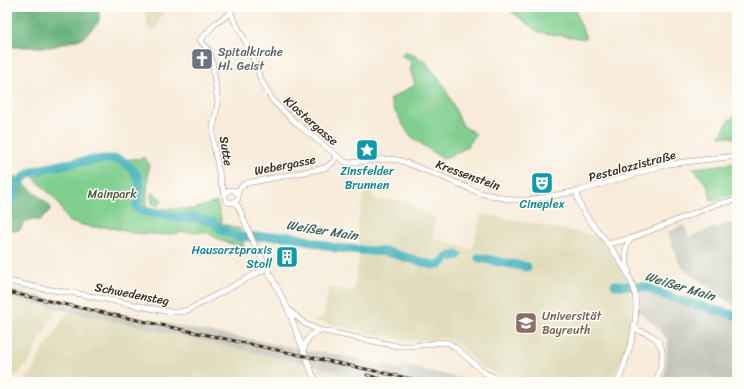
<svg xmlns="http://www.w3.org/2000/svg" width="744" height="389" font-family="Sriracha,sans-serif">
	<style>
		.built { fill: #e0dcbb }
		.industrial { fill: #c4c5b9 }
		.green { fill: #80cf8f; stroke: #5e7c56 }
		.forest { fill: #68b27a; stroke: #526e4c }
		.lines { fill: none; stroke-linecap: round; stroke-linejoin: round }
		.river { stroke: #41b1ba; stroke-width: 9 }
		.tertiary-casing { stroke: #9a8a7c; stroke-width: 6 }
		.tertiary { stroke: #fff; stroke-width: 5 }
		.rail-casing { stroke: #3b2a1e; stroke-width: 3 }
		.rail { stroke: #fdfcf7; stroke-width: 1.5; stroke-dasharray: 4.5; stroke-linecap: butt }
		.labels { text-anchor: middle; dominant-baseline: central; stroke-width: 3; stroke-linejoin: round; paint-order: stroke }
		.worship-label { font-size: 12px; fill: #5b616d; stroke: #fdfcf7; text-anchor: start }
		.street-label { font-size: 12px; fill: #3b2a1e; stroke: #fdfcf7 }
		.culture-label { font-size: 12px; fill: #0d838f; stroke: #fdfcf7 }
		.park-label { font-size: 12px; fill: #505c40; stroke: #fdfcf7 }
		.education-label { font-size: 12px; fill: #785e54; stroke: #fdfcf7; text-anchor: start }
		.water-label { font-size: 13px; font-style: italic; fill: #3d605c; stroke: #fdfcf7 }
	</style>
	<rect width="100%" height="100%" fill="#fdfcf7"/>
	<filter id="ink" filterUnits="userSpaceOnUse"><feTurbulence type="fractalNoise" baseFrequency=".025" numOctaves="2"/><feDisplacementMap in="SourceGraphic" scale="8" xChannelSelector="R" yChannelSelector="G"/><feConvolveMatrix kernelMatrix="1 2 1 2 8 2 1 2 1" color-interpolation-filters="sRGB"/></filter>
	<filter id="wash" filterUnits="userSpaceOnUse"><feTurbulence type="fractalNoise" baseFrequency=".012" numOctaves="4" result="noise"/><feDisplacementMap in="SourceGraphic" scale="16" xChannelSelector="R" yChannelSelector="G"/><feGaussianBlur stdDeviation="0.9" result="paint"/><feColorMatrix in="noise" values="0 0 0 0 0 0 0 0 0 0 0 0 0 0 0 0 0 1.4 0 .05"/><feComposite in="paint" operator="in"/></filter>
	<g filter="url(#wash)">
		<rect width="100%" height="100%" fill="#f8ebd9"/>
		<path class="built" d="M 146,7 L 165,7 L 155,31 L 147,30 Z
			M 364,191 L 371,192 L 373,197 L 377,200 L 395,200 L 409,203 L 418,210 L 429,213 L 435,219 L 433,235 L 436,239 L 472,250 L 481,214 L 598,236 L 627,278 L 632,293 L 631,321 L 625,352 L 610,382 L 517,382 L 499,375 L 483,367 L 470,357 L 458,344 L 451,340 L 441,338 L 414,341 L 400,339 L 310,320 L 323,318 L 329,287 L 353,291 L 360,254 L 357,229 Z
			M 7,298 L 56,309 L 29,362 L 10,382 L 7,382 Z
			M 68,312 L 306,364 L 314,382 L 23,382 L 34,370 L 40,355 Z
			M 320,367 L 332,370 L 366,382 L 321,382 L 315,372 Z"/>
		<path class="industrial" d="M 727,223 L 737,225 L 737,308 L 681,267 L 667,232 L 684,225 L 689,237 Z
			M 7,289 L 193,329 L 251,339 L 310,351 L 323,352 L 402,369 L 403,365 L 478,382 L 366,382 L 320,367 L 7,298 Z
			M 642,292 L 698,310 L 737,320 L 737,382 L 661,382 L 665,373 L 668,340 L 654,324 L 639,312 Z"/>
		<path class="green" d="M 511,7 L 576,7 L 577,15 L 586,39 L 538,32 L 511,11 Z
			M 405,51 L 425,61 L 443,84 L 463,126 L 476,134 L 466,148 L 443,159 L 410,136 L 393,108 L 390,99 L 415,85 L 410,68 L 412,66 L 410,61 L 401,55 Z
			M 737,113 L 737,138 L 720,136 L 729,120 Z
			M 145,158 L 149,164 L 146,209 L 193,209 L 217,202 L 222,224 L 240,229 L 244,247 L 221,241 L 207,232 L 184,232 L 164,235 L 132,233 L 109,227 L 92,227 L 69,222 L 57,201 L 34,178 L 51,169 L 71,166 L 96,162 Z
			M 737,163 L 737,194 L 711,200 L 708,186 L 693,168 Z
			M 153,192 L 162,200 L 158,206 L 152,203 L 151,194 Z"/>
		<path class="forest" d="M 7,7 L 99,7 L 99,22 L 83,38 L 51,47 L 7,47 Z
			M 7,169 L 47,203 L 50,206 L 50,210 L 40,220 L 24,221 L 20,230 L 7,231 Z"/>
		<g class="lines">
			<path class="river" d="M 7,212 C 13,199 15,183 27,175 C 37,167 107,156 120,160 C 125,162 133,169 136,174 C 143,183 139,196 137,206 L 139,210 L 178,218 L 194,217 L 213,222 L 220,229 L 238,237 L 290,236 L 335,248 L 387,252 L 433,265 L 440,264 L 448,257 L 458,255
				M 479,258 L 527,267
				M 615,285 L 645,287 L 675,299 L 737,316"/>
		</g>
	</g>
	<g filter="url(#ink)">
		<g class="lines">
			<g class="tertiary-casing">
				<path id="tertiary" d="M 229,7 L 233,18 L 250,50 L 261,80 L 273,101 L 296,123 L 345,162 L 349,163 L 388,159 L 399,160 L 438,175 L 480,193 L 513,200 L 529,200 L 579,191 L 668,164 L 737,156
					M 579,191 L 577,195 C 580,211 593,225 603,237 C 613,251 624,264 631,281 C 644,310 629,353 618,382
					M 237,192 L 243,185 L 247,183 L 325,168 L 333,162 L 336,156
					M 225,194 L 229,190 L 234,190 L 238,194 L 238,199 L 233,203 L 227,202 L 225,198 L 225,194 L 221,183 L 213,141 L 213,128 L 218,103 L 212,60 L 209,51 L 200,40 L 216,23 L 231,13
					M 235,202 L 239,208 L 254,244 L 267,268 L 288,309 L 312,373 L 317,382
					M 608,244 L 632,238 L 717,204 L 737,200
					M 629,272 C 626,259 622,248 632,238
					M 7,281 L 44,289 L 75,293 L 170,312 L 180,312 L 188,310 L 267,268
					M 288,309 L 305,324 L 319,330 L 397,346 L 414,346 L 442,342 L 449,343 L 456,348 L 485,373 L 504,382
					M 634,329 C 639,331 646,332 652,336 C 669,346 661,367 656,382
					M 304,349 C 306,339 310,335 319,330"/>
			</g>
			<use href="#tertiary" class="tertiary"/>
			<g class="rail-casing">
				<path id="rail" d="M 7,292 L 426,382
					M 367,375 L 392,382"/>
			</g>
			<use href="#rail" class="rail"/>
		</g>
	</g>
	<defs>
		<g id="church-square" transform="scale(1.15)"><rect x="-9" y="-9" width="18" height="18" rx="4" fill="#6b7280" stroke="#fdfcf7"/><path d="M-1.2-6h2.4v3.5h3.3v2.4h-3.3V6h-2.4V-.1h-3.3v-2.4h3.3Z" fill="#fff"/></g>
		<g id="sight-square" transform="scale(1.15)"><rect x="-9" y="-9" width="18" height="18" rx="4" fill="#0f9aa8" stroke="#fdfcf7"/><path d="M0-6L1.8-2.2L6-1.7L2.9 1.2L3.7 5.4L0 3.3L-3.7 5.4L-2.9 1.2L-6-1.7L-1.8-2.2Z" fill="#fff"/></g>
		<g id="theatre-square" transform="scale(1.15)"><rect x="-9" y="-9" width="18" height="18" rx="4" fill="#0f9aa8" stroke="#fdfcf7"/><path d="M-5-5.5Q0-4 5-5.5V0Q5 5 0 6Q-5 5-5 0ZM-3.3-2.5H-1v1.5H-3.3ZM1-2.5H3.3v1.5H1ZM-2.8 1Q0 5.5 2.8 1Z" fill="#fff"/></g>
		<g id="building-square" transform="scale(1.15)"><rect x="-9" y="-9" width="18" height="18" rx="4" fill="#0f9aa8" stroke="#fdfcf7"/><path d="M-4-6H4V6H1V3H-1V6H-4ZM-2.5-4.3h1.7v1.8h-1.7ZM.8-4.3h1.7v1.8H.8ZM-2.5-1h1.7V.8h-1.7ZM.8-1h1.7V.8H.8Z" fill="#fff"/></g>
		<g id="university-square" transform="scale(1.15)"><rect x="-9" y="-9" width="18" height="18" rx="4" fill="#8d6e63" stroke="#fdfcf7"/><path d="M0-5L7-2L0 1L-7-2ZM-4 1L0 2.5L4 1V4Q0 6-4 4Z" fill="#fff"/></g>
	</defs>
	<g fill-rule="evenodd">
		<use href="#church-square" x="202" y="59"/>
		<use href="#sight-square" x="367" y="150"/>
		<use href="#theatre-square" x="542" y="183"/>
		<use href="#building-square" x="287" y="257"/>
		<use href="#university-square" x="526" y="323"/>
	</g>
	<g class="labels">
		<g class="worship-label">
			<text x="218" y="52">Spitalkirche<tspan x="218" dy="14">Hl. Geist</tspan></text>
		</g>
		<g class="street-label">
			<text transform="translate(311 121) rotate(41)">Klostergasse</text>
			<text transform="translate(226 151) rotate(81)">Sutte</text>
			<text transform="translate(285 165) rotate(-11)">Webergasse</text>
			<text transform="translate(632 166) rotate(-15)">Pestalozzistraße</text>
			<text transform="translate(468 175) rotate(20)">Kressenstein</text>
			<text transform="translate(132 294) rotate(11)">Schwedensteg</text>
		</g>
		<g class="culture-label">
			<text x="367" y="171">Zinsfelder<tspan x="367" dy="14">Brunnen</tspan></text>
			<text x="542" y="204">Cineplex</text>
			<text x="272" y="250" text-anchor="end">Hausarztpraxis<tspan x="272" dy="14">Stoll</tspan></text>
		</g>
		<g class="park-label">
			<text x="112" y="194">Mainpark</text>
		</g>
		<g class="education-label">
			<text x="542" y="316">Universität<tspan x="542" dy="14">Bayreuth</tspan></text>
		</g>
		<g class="water-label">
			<text transform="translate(322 230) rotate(9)">Weißer Main</text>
			<text transform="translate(680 286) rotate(17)">Weißer Main</text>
		</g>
	</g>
	<rect width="744" height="389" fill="none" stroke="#fdfcf7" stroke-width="24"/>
</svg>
